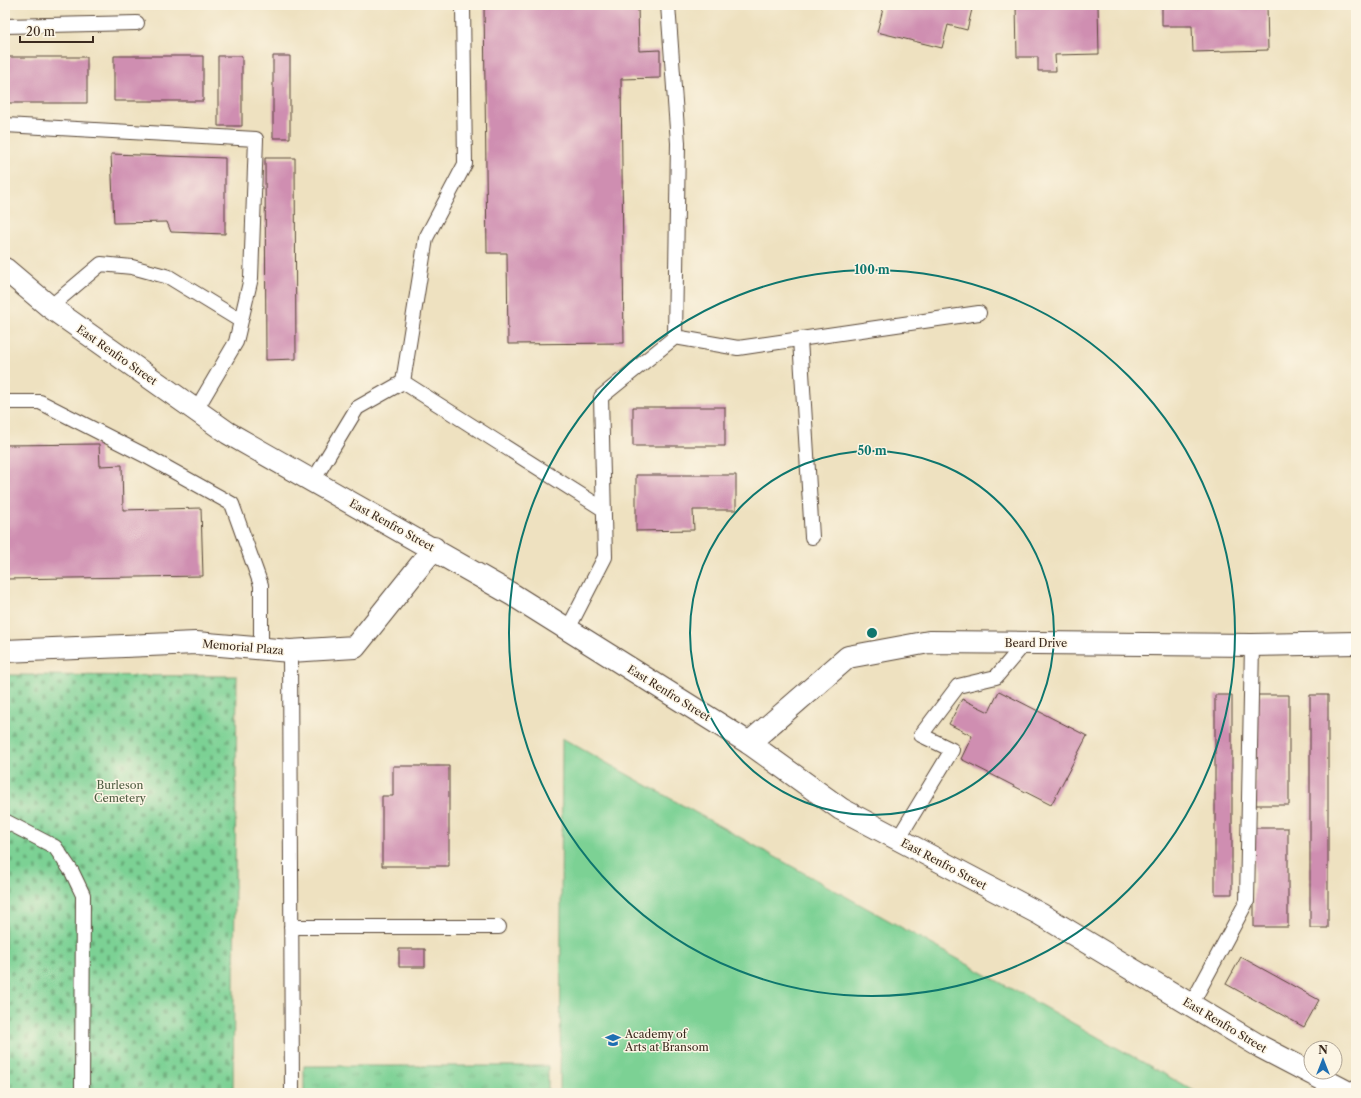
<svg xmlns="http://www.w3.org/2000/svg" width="1361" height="1098" font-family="'Libre Caslon Text',serif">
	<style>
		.green { fill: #7cd194; stroke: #5c7e59 }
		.cemetery { fill: url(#cemetery-stones); stroke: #5c7e59 }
		.park { fill: url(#park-tufts); stroke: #5c7e59 }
		.building { fill: #cf8eb1 }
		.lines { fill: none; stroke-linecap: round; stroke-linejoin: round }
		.service-casing { stroke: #564536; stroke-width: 16 }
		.minor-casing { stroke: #564536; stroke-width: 24 }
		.secondary-casing { stroke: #564536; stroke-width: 24 }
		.service { stroke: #fff; stroke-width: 14 }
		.minor { stroke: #fff; stroke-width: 22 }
		.secondary { stroke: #fff; stroke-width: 22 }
		.ring { fill: none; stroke: #0f766e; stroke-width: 2 }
		.labels { text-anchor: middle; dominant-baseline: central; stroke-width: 3; stroke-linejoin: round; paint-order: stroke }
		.street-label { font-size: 11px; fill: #3b2a1e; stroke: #fcf5e5 }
		.park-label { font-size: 11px; fill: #4e5c41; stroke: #fcf5e5 }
		.poi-label { font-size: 11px; fill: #3b2a1e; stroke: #fcf5e5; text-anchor: start }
		.centre { fill: #0f766e; stroke: #fcf5e5; stroke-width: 2 }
		.ring-label { font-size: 12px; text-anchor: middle; font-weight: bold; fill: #0f766e; stroke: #fcf5e5; stroke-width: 3; stroke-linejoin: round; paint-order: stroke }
	</style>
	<defs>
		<pattern id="cemetery-stones" width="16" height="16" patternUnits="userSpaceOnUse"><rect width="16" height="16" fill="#7cd194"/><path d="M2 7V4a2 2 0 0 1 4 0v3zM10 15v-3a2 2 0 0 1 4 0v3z" fill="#67aa78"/></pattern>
		<pattern id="park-tufts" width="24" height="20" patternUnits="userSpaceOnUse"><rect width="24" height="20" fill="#7cd194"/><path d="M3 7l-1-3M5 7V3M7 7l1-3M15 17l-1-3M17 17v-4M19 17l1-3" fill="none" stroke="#67aa78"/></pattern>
	</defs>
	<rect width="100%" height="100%" fill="#fcf5e5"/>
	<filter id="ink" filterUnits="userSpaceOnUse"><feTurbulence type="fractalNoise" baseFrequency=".025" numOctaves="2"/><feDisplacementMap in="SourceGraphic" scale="8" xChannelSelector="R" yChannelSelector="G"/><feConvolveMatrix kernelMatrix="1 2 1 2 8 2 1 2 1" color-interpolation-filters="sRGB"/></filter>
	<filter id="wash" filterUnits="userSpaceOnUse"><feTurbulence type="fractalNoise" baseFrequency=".012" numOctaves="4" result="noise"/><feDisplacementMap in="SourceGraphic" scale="16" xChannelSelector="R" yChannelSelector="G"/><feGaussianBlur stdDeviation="0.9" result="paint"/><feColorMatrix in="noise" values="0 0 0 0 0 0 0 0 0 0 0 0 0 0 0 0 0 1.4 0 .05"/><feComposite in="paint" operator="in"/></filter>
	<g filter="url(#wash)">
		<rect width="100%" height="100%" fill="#eee1c0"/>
		<path class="green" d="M 562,738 L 1198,1093 L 560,1093 Z"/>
		<path class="cemetery" d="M 5,675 L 237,676 L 233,1093 L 5,1093 Z"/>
		<path class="park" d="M 304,1066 L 548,1066 L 548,1093 L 304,1093 Z"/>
		<g id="blocks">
			<path class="building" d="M 484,5 L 638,5 L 639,51 L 660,50 L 660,78 L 621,79 L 624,343 L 508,344 L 507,253 L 487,253 Z
				M 884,5 L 973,5 L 967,30 L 948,25 L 942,48 L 877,32 Z
				M 1016,5 L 1098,5 L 1099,54 L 1055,55 L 1056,71 L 1038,71 L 1038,57 L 1017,57 Z
				M 1162,5 L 1267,5 L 1268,50 L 1193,52 L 1192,26 L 1162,26 Z
				M 114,56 L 203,56 L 203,101 L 114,101 Z
				M 218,56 L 242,56 L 242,126 L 218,126 Z
				M 273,56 L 290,56 L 290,138 L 273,138 Z
				M 5,57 L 87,57 L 87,103 L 5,103 Z
				M 111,154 L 225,158 L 225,234 L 171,232 L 167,222 L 114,223 Z
				M 265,158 L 295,158 L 296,359 L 266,360 Z
				M 633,407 L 725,407 L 725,446 L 633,446 Z
				M 99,444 L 100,466 L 122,465 L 123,510 L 201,508 L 203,576 L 5,579 L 5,445 Z
				M 636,475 L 736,475 L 736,510 L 693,510 L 694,530 L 636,531 Z
				M 999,691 L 1087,736 L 1051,805 L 961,759 L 972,736 L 949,724 L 962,699 L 989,712 Z
				M 1215,695 L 1232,695 L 1232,894 L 1215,894 Z
				M 1255,695 L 1289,695 L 1289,805 L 1255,805 Z
				M 1310,695 L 1328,695 L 1328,928 L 1310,928 Z
				M 393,766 L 449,766 L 449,866 L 382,866 L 382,796 L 393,796 Z
				M 1254,828 L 1288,828 L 1288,927 L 1254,927 Z
				M 399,949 L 425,949 L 425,967 L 399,967 Z
				M 1241,957 L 1319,1000 L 1304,1027 L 1226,984 Z"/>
		</g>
	</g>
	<g filter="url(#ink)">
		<use href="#blocks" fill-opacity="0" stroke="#564536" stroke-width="1"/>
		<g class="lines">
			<g class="service-casing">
				<path id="service" d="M 5,26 L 137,23
					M 5,125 L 256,139 L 251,278 L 236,342 L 196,410
					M 50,307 L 101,264 L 132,267 L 169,277 L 241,321
					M 675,337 L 738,348 L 979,313
					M 800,339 L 812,537
					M 403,382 L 603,509
					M 5,402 L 40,402 L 146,456 L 232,504 L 261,585 L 261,648
					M 313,481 L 357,408 L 403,382 L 426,238 L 465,164 L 463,5
					M 568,629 L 605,557 L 601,397 L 675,337 L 678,143 L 668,5
					M 290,651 L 292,1093
					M 5,821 L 55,847 L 72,872 L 83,895 L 82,1093
					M 898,839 L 952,750 L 921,735 L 958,686 L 996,677 L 1025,643
					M 291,927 L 499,927
					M 1191,1005 L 1247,901 L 1252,645"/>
			</g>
			<g class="minor-casing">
				<path id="minor" d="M 5,651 L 196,643 L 290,651 L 355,647 L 434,548
					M 749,743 L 848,657 L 929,642 L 1252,645 L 1356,643"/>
			</g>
			<g class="secondary-casing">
				<path id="secondary" d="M 5,269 L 50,307 L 228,433 L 513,595 L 749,743 L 841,809 L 1040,914 L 1261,1047 L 1349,1093"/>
			</g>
			<use href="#service" class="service"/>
			<use href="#minor" class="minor"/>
			<use href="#secondary" class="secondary"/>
		</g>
	</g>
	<g class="ring">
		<circle cx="872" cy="633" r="182"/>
		<circle cx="872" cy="633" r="363"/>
	</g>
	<defs>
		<g id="school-bare" transform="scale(1.2)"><path d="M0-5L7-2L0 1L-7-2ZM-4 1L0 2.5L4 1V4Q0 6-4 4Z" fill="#1f6fb2" stroke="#fcf5e5" stroke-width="2.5" paint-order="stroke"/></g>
	</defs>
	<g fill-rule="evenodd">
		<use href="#school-bare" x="613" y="1040"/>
	</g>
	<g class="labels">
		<g class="street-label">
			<text transform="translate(117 355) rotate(35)">East Renfro Street</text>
			<text transform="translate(392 525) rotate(29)">East Renfro Street</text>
			<text x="1036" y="643">Beard Drive</text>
			<text transform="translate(243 647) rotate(5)">Memorial Plaza</text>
			<text transform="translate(669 693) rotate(32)">East Renfro Street</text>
			<text transform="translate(944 864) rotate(28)">East Renfro Street</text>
			<text transform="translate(1225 1025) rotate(31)">East Renfro Street</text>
		</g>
		<g class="park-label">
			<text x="120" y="785">Burleson<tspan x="120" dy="13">Cemetery</tspan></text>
		</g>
		<g class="poi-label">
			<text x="625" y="1034">Academy of<tspan x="625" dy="13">Arts at Bransom</tspan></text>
		</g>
	</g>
	<circle cx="872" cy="633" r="6" class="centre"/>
	<g class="ring-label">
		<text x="872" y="274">100 m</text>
		<text x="872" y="455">50 m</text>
	</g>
	<rect width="1361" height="1098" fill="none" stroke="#fcf5e5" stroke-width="20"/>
	<g transform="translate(1323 1060)"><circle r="19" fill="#fcf5e5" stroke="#afa495"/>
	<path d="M0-3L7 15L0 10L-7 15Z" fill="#1f6fb2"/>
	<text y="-6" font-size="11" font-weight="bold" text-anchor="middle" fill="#3b2a1e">N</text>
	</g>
	<path d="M20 36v6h73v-6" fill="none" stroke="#3b2a1e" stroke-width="2"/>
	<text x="26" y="36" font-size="12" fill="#3b2a1e" stroke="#fcf5e5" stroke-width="3" paint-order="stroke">20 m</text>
</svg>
